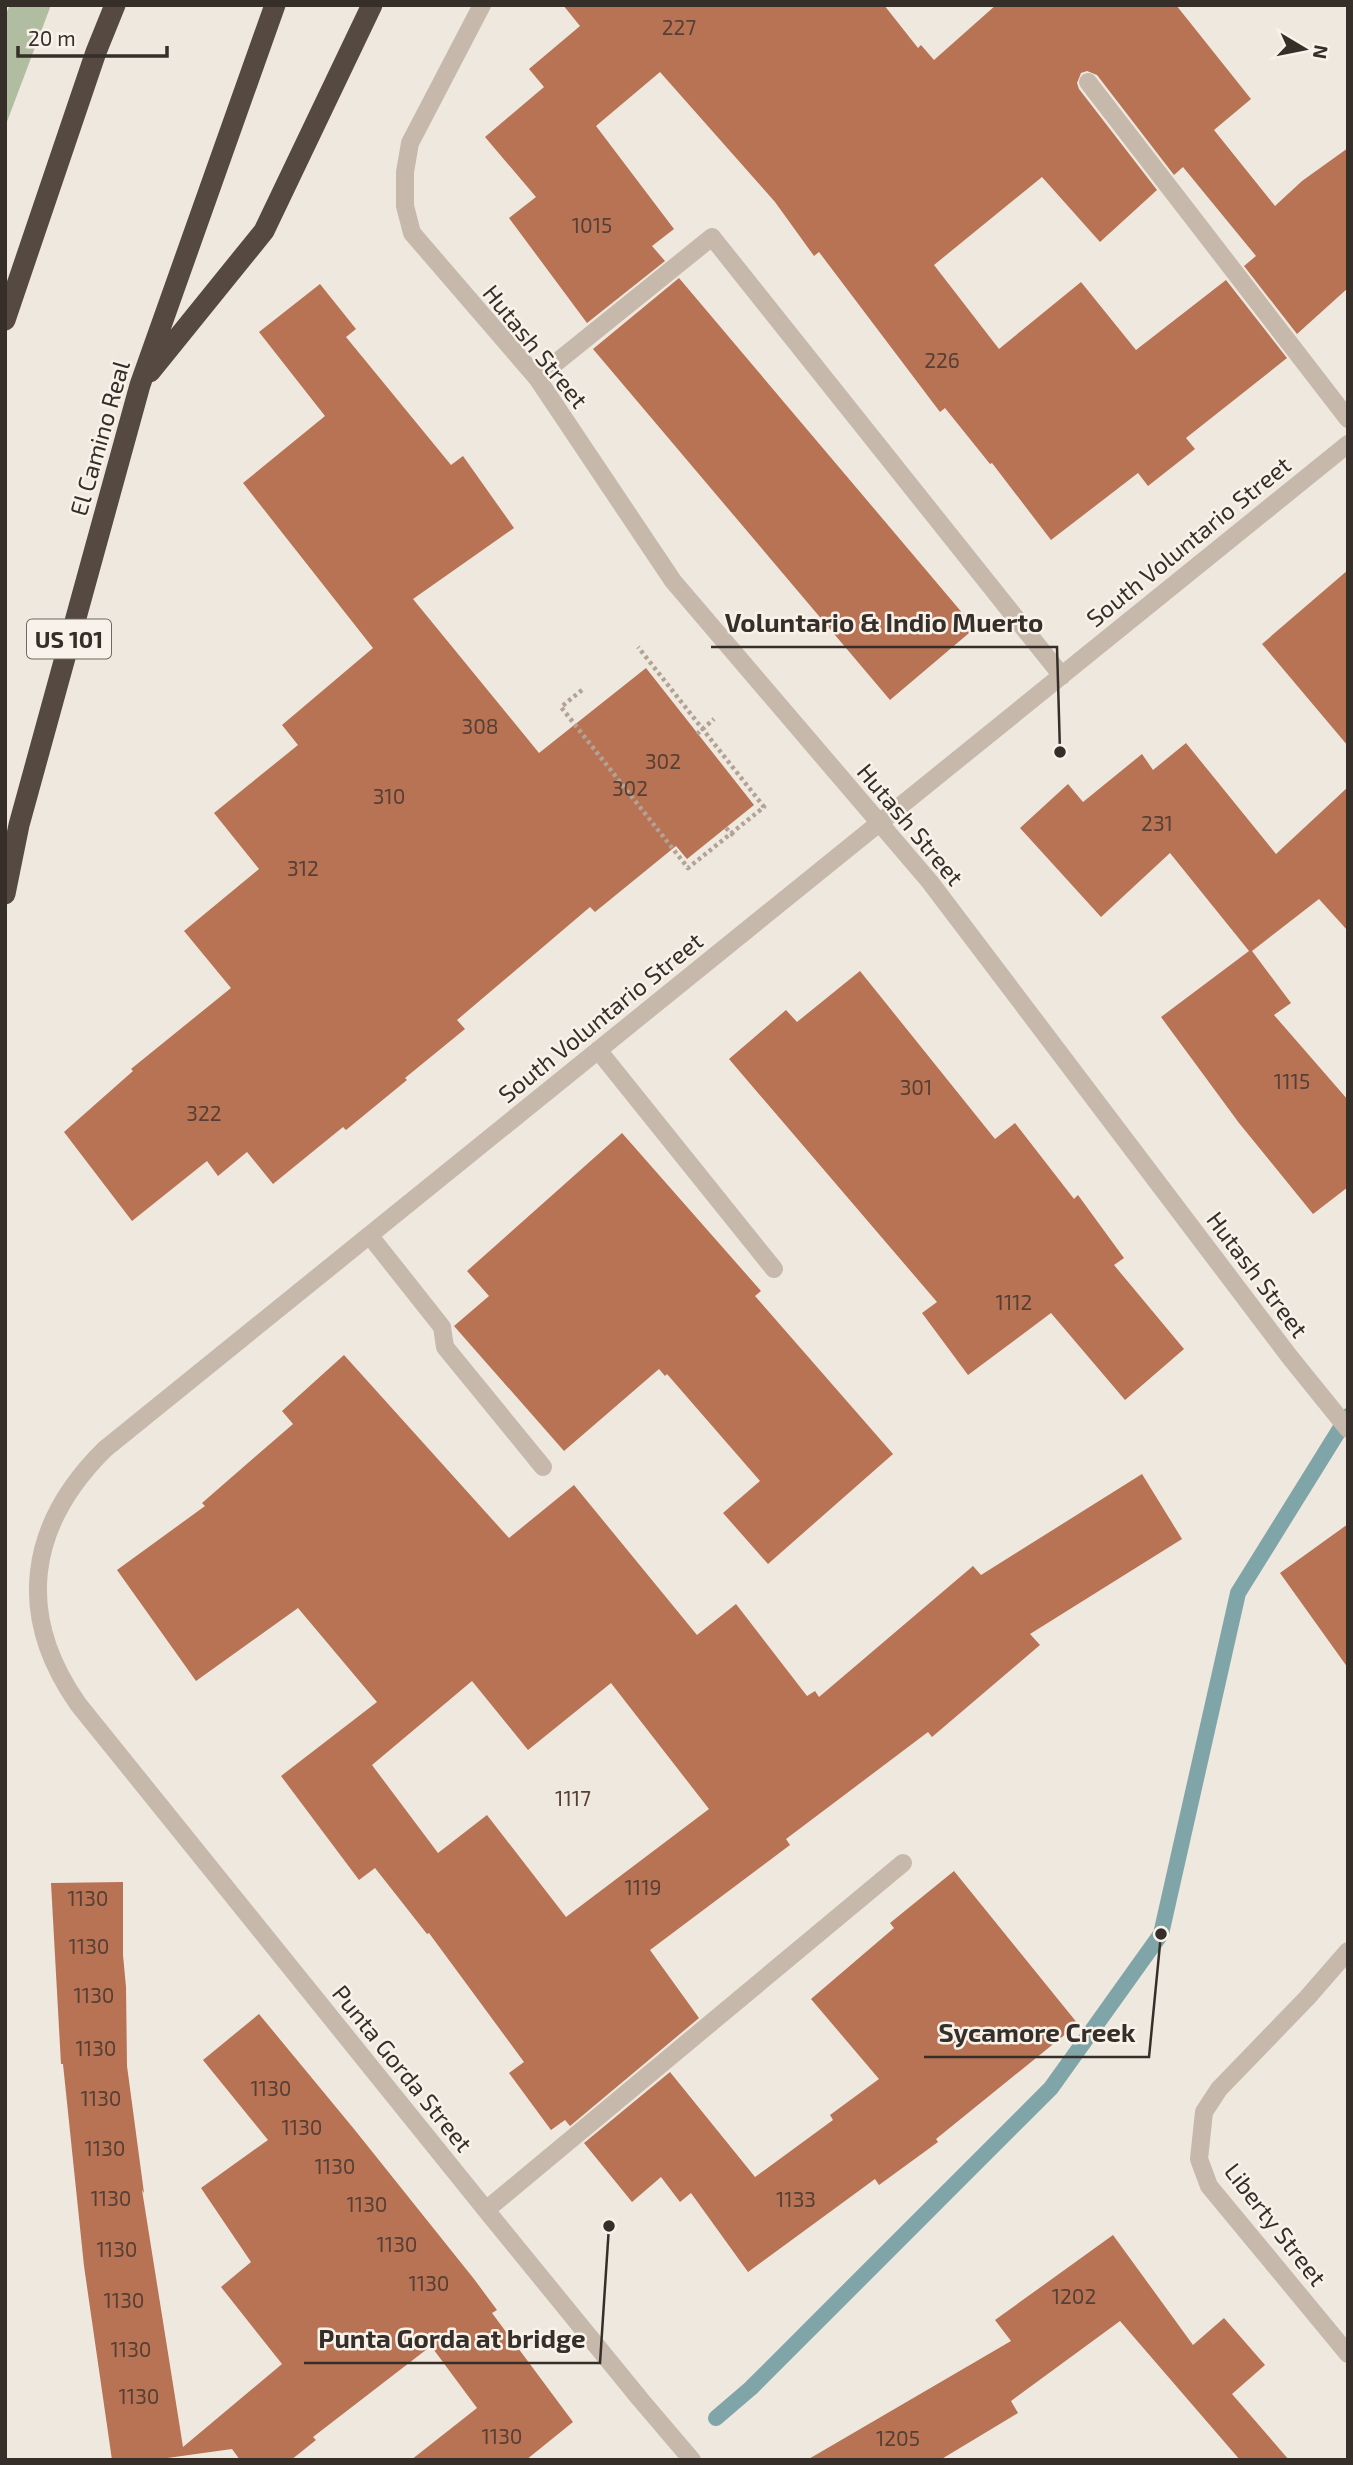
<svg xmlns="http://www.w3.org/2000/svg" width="1353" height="2465" font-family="'Exo 2',sans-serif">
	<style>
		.green { fill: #b1bda0 }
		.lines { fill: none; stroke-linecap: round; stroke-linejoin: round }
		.stream { stroke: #80a5a9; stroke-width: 16 }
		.building { fill: #b87254; fill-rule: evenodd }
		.path { stroke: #b2a395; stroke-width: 4.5; stroke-dasharray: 3.5 3.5; stroke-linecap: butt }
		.minor { stroke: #c6b9ab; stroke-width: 18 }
		.highway { stroke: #554942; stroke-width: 21 }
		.labels { text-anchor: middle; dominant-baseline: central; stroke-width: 5; stroke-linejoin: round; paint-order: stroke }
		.number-label { font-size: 21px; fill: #563f34 }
		.shield { fill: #f8f2ea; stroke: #706963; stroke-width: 2 }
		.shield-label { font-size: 23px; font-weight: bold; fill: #352e29 }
		.street-label { font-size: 24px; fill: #352e29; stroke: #f8f2ea }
		.leader { fill: none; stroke: #352e29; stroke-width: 2.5 }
		.callout-dot { fill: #352e29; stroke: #f8f2ea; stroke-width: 2.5 }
		.callout-label { font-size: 26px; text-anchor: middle; font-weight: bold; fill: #352e29; stroke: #f8f2ea; stroke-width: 5; stroke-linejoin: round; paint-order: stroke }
	</style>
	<rect width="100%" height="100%" fill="#efe8de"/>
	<path class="green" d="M 10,5 L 51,5 L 5,127 L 5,16 Z"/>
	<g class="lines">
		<path class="stream" d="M 716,2418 L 751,2388 L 1051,2088 L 1161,1934 L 1238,1593 L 1348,1416"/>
	</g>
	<path class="building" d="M 563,5 L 884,5 L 918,48 L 921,45 L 934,60 L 996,5 L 1176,5 L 1251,99 L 1214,130 L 1275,206 L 1302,181 L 1348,148 L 1348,288 L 1297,334 L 1244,266 L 1256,256 L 1183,167 L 1174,175 L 1097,75 L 1087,71 L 1081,73 L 1077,83 L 1079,89 L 1157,190 L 1100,242 L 1042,177 L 934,265 L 999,349 L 1081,282 L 1136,350 L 1226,280 L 1287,358 L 1186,438 L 1195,449 L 1148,486 L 1138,473 L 1051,540 L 992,463 L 990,464 L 945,408 L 940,412 L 819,252 L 814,256 L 775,202 L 660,72 L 596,126 L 674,229 L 652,246 L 665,261 L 587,323 L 509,218 L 536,197 L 485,137 L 544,87 L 529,69 L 580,26 Z
		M 679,278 L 975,628 L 890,700 L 593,349 Z
		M 320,284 L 356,329 L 346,337 L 451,465 L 463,456 L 514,528 L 413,599 L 539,753 L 646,668 L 754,805 L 687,859 L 676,846 L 595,912 L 590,907 L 457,1020 L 465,1029 L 405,1078 L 407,1080 L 346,1130 L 343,1127 L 273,1184 L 247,1152 L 218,1176 L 207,1161 L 132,1221 L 64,1132 L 133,1071 L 131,1069 L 231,988 L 184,931 L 259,869 L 214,813 L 298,745 L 282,725 L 373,648 L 243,483 L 325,416 L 259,332 Z
		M 1348,570 L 1348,746 L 1262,644 Z
		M 1186,743 L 1276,854 L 1348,787 L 1348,931 L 1319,899 L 1252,951 L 1291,1003 L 1274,1015 L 1348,1100 L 1348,1187 L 1313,1214 L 1239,1123 L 1161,1017 L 1249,951 L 1170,853 L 1101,917 L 1020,828 L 1068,784 L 1083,802 L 1142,754 L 1153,770 Z
		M 860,971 L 995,1139 L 1015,1123 L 1074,1199 L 1078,1195 L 1124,1258 L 1114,1265 L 1184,1349 L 1125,1400 L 1051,1313 L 968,1375 L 922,1313 L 937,1302 L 729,1059 L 786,1010 L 797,1022 Z
		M 622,1133 L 761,1291 L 755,1296 L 893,1454 L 768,1564 L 723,1513 L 760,1481 L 667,1374 L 665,1376 L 659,1369 L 564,1451 L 454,1326 L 489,1296 L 467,1271 Z
		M 344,1355 L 509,1538 L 574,1485 L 697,1635 L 736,1604 L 807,1696 L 815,1691 L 819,1697 L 973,1566 L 981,1575 L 1142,1474 L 1182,1539 L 1030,1634 L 1040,1645 L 932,1737 L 928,1732 L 786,1839 L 790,1845 L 650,1950 L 699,2018 L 570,2126 L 565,2120 L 551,2130 L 509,2073 L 524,2062 L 429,1933 L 427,1934 L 375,1868 L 359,1880 L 281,1776 L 377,1702 L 298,1608 L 196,1681 L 117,1570 L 205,1506 L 202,1503 L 293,1424 L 282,1411 ZM 472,1681 L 528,1750 L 611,1683 L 709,1809 L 566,1917 L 487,1815 L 438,1853 L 372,1765 Z
		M 1348,1524 L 1348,1668 L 1280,1573 Z
		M 954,1871 L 1078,2024 L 936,2139 L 938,2142 L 879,2185 L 875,2179 L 748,2272 L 691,2193 L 680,2202 L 661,2177 L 632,2202 L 584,2143 L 670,2072 L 755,2177 L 833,2120 L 830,2115 L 879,2079 L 811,1999 L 894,1928 L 890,1923 Z
		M 123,1882 L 123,1955 L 126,1987 L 127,2066 L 144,2193 L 142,2190 L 183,2447 L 282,2364 L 221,2287 L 251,2262 L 201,2188 L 268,2140 L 203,2060 L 259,2014 L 354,2129 L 474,2279 L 497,2310 L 492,2313 L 573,2422 L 526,2460 L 411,2460 L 477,2408 L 431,2346 L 313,2437 L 316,2440 L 291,2460 L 240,2460 L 232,2449 L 153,2460 L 112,2460 L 84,2266 L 63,2064 L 61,2064 L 51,1883 Z
		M 1113,2235 L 1193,2345 L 1224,2318 L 1265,2365 L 1232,2394 L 1289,2460 L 1240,2460 L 1120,2321 L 1011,2401 L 1018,2413 L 940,2460 L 807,2460 L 1011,2341 L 995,2320 Z"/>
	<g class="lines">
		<path class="path" d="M 582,690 L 561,707 L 688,868 L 764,807 L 638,647
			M 697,734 L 714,719
			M 726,828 L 735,837"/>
		<path class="minor" d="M 482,5 L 410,143 L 405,172 L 405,206 L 412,233 L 537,378 L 673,581 L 930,882 L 1289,1356 L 1348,1429
			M 1088,82 L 1348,419
			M 537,378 L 712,237 L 1062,676
			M 598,1050 L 774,1269
			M 370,1236 L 442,1327 L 445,1347 L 543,1467
			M 1348,1951 L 1307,1998 L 1219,2089 L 1204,2112 L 1199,2159 L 1209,2186 L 1348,2354
			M 486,2210 L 903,1863
			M 692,2460 L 640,2399 L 486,2210 L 78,1704 C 15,1614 28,1525 105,1449 L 1348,444"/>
		<path class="highway" d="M 5,320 L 96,52 L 115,5
			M 150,372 L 264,231 L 372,5
			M 5,894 L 19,825 L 140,385 L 275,5"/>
	</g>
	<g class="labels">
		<g class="number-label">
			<text x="679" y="26">227</text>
			<text x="592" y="224">1015</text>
			<text x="942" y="359">226</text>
			<text x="480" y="725">308</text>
			<text x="663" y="760">302</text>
			<text x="630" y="787">302</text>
			<text x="389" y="795">310</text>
			<text x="1157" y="822">231</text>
			<text x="303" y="867">312</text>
			<text x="1292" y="1080">1115</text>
			<text x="916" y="1086">301</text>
			<text x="204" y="1112">322</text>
			<text x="1014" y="1301">1112</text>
			<text x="573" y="1797">1117</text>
			<text x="643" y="1886">1119</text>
			<text x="88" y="1897">1130</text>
			<text x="89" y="1945">1130</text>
			<text x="94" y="1994">1130</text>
			<text x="96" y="2047">1130</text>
			<text x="271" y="2087">1130</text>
			<text x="101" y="2097">1130</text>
			<text x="302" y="2126">1130</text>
			<text x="105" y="2147">1130</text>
			<text x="335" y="2165">1130</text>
			<text x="111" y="2197">1130</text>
			<text x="796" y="2198">1133</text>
			<text x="367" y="2203">1130</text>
			<text x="397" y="2243">1130</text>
			<text x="117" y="2248">1130</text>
			<text x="429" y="2282">1130</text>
			<text x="1074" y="2295">1202</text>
			<text x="124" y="2299">1130</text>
			<text x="131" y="2348">1130</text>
			<text x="139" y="2395">1130</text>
			<text x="502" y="2435">1130</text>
			<text x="898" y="2437">1205</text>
		</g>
		<rect class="shield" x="27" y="619.5" width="84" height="39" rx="5"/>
		<g class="shield-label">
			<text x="69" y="639">US 101</text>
		</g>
		<g class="street-label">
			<text transform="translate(536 346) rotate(51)">Hutash Street</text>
			<text transform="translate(99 438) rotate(-74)">El Camino Real</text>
			<text transform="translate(1188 541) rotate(-39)">South Voluntario Street</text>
			<text transform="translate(911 824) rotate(50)">Hutash Street</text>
			<text transform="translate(600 1017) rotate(-39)">South Voluntario Street</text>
			<text transform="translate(1258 1274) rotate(53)">Hutash Street</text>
			<text transform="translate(403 2068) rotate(51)">Punta Gorda Street</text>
			<text transform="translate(1276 2224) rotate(52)">Liberty Street</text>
		</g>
	</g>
	<path class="leader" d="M1060 752L1057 647H711M1161 1934L1149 2057H924M609 2226L600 2363H304"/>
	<g class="callout-dot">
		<circle cx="1060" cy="752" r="7"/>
		<circle cx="1161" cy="1934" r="7"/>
		<circle cx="609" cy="2226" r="7"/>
	</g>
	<g class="callout-label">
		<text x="884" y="632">Voluntario &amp; Indio Muerto</text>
		<text x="1037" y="2042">Sycamore Creek</text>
		<text x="452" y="2348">Punta Gorda at bridge</text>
	</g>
	<rect width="1353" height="2465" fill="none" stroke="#352e29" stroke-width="14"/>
	<g transform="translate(1304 49) rotate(100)" stroke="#f8f2ea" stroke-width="5" paint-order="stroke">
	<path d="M0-5L12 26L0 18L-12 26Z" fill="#352e29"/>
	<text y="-10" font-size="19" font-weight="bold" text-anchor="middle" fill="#352e29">N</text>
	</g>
	<path d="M18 46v10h149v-10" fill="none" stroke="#352e29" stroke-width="3.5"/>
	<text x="28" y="46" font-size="21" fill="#352e29" stroke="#f8f2ea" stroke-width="5" paint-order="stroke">20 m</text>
</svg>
